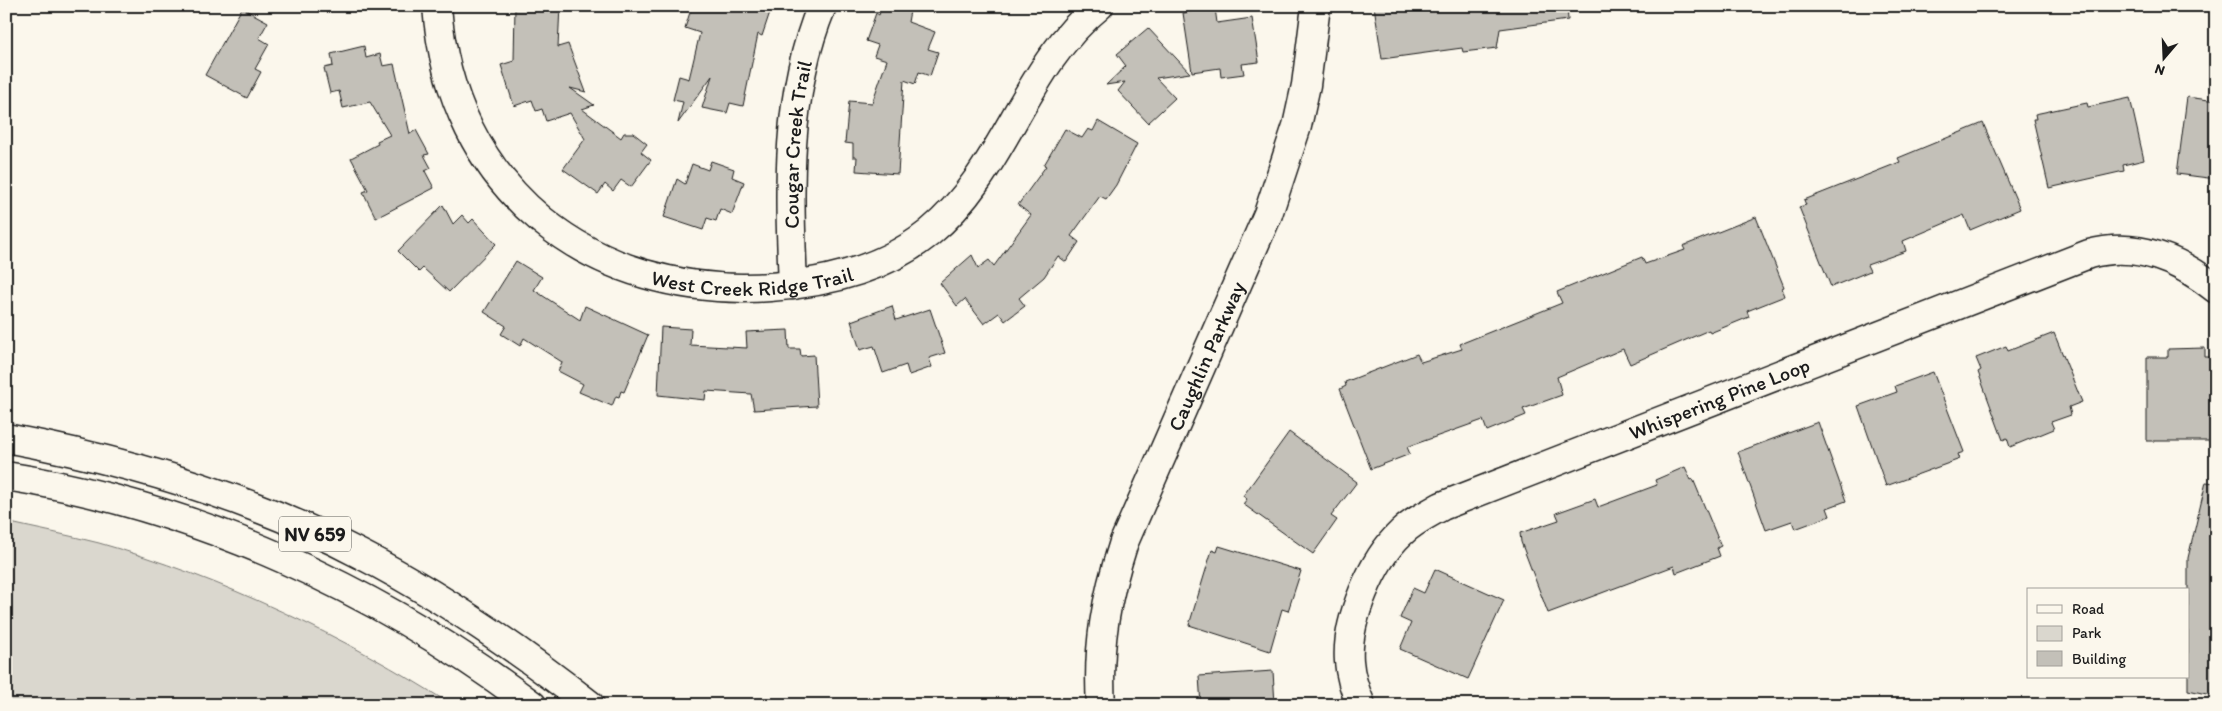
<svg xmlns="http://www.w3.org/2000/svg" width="2222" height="711" font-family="Itim,sans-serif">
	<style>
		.green { fill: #dad7ce; stroke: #7b7a75 }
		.building { fill: #c3c0b8; stroke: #1c1c1c }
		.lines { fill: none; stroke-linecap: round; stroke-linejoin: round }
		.minor-casing { stroke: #1c1c1c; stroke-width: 31 }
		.tertiary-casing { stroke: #1c1c1c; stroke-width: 31 }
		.primary-casing { stroke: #1c1c1c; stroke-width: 31 }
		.minor { stroke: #fbf7ec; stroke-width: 28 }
		.tertiary { stroke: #fbf7ec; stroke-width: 28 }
		.primary { stroke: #fbf7ec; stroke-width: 28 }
		.labels { text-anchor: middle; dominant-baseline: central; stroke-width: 4; stroke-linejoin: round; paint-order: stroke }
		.shield { fill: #fbf7ec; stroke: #5f5e5a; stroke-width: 1 }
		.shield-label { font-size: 20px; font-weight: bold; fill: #1c1c1c }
		.street-label { font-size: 21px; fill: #1c1c1c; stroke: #fbf7ec }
	</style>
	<rect width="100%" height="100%" fill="#fbf7ec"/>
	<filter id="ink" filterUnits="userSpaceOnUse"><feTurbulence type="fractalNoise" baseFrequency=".02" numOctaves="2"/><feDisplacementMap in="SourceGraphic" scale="10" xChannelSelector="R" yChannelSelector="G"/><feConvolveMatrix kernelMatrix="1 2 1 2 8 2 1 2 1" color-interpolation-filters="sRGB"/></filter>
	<g filter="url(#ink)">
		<path class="green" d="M 6,522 C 37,529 68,535 99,543 C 220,577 346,637 452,705 L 6,705 Z"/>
		<path class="building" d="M 515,6 L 560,6 L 558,47 L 568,44 L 586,92 L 570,88 L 594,105 L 582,109 L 621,138 L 624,133 L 633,133 L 647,144 L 641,152 L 651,160 L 631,187 L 621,180 L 613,191 L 605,184 L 598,194 L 563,169 L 585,139 L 570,113 L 546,121 L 542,109 L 536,111 L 532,100 L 514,106 L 501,65 L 514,61 Z
			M 692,6 L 772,6 L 762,36 L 758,34 L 743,106 L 730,103 L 727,113 L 702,108 L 712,76 L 678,123 L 683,102 L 673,100 L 679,76 L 689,79 L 700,33 L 685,28 Z
			M 882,6 L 896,6 L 910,11 L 908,22 L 935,32 L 928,49 L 938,52 L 930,76 L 919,72 L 915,84 L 904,80 L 898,174 L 856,171 L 857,157 L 853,157 L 853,144 L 845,143 L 849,101 L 872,103 L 887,60 L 874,56 L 878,45 L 866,41 L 876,13 L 879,15 Z
			M 1374,6 L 1567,6 L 1568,20 L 1500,29 L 1497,48 L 1463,52 L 1462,48 L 1382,59 Z
			M 242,8 L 268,22 L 259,38 L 269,44 L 255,69 L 261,72 L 247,98 L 205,75 Z
			M 1215,8 L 1217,23 L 1252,18 L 1259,62 L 1242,64 L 1244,74 L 1221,77 L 1220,68 L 1192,72 L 1183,13 Z
			M 1148,28 L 1190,73 L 1156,78 L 1175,98 L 1148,123 L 1118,91 L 1125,82 L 1106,85 L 1126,66 L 1117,54 Z
			M 364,46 L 366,58 L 380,54 L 383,66 L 394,64 L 410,134 L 416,130 L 429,154 L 424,155 L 431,168 L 425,171 L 434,188 L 376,218 L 363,192 L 368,190 L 351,158 L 378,144 L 377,141 L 390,135 L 370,102 L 343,108 L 339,91 L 330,93 L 324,68 L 333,66 L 331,54 Z
			M 2187,97 L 2216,101 L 2216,179 L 2177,174 Z
			M 2130,98 L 2144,160 L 2123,165 L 2124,171 L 2049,188 L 2033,119 L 2036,119 L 2035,114 L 2087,103 L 2088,107 Z
			M 1098,121 L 1137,144 L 1116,185 L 1106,199 L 1100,196 L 1071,236 L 1079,242 L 1066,262 L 1058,256 L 1044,277 L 1019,298 L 1025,306 L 1005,321 L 999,313 L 984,324 L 965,299 L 957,306 L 940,283 L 972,255 L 978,268 L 989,260 L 994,266 L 1031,215 L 1018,205 L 1046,166 L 1044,165 L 1065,129 L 1082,138 L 1088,129 L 1093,131 Z
			M 1983,123 L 2020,209 L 1970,230 L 1964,215 L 1903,241 L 1906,251 L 1867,265 L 1870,271 L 1831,287 L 1799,207 L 1806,205 L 1804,200 L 1900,162 L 1898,158 Z
			M 711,161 L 734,169 L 732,177 L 744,182 L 732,214 L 720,209 L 716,221 L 707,218 L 703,230 L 664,217 L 677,179 L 685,184 L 692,164 L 708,170 Z
			M 443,205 L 453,224 L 462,215 L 469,223 L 473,219 L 496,244 L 449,292 L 423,268 L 419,272 L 398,251 Z
			M 1756,217 L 1784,287 L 1782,288 L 1785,296 L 1747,311 L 1749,317 L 1710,333 L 1709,330 L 1630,364 L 1623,349 L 1557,377 L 1562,395 L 1523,409 L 1526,415 L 1487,431 L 1483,420 L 1407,447 L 1410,454 L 1371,469 L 1340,389 L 1346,386 L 1345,382 L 1417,354 L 1421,362 L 1462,349 L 1460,344 L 1562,303 L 1557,292 L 1642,257 L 1645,264 L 1685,250 L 1683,246 Z
			M 516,261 L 542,277 L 534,290 L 580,320 L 585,306 L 648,335 L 624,392 L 621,391 L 619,397 L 616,396 L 612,406 L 579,392 L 583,384 L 558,371 L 562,362 L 524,338 L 520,346 L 501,334 L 506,326 L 484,312 Z
			M 892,306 L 896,320 L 930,309 L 945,353 L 929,358 L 932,367 L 909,375 L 906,365 L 883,373 L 874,346 L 860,350 L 851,321 Z
			M 661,327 L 691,329 L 690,345 L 747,348 L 746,332 L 788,330 L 789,349 L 800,349 L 801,356 L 814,355 L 817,406 L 754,410 L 751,394 L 706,391 L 705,400 L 658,395 Z
			M 2054,333 L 2082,402 L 2069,407 L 2071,415 L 2051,422 L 2054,429 L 2010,447 L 2007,438 L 2003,440 L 1978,372 L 1981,370 L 1976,358 L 2006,346 L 2008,351 Z
			M 2205,348 L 2205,357 L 2216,357 L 2216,441 L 2147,441 L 2147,357 L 2168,357 L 2168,349 Z
			M 1933,372 L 1964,452 L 1958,454 L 1960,459 L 1886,486 L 1858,406 L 1897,392 L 1895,386 Z
			M 1818,422 L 1846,501 L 1827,508 L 1830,516 L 1795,529 L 1792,521 L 1766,530 L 1738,452 Z
			M 1289,432 L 1357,482 L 1331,516 L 1337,520 L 1313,554 L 1243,504 L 1247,499 L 1243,496 Z
			M 1685,467 L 1691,480 L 1693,479 L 1721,546 L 1717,548 L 1720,556 L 1676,573 L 1674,566 L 1548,613 L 1521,542 L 1520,533 L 1559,520 L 1556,513 L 1595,499 L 1598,507 L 1657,485 L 1655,480 Z
			M 2206,482 L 2216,483 L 2216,696 L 2188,690 L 2188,558 Z
			M 1219,546 L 1301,571 L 1288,611 L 1282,609 L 1270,651 L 1189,625 L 1212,550 L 1217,552 Z
			M 1435,569 L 1504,600 L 1468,679 L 1400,649 L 1411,623 L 1400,618 L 1413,588 L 1424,593 Z
			M 1273,671 L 1275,705 L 1201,705 L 1199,676 Z"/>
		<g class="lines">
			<g class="minor-casing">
				<g id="minor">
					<path id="s1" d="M 437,6 C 450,189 591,299 770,287 C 827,283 884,269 929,233 C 1006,170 1023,67 1099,6"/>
					<path id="s2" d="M 793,285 C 789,192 785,94 822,6"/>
					<path id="s3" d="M 1361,705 C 1355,691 1350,676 1349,661 C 1346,621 1372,560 1401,533 C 1413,521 1428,514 1442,506 L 2089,254 C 2137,241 2179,259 2216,289"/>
				</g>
			</g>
			<g class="tertiary-casing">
				<g id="tertiary">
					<path id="s4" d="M 1101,705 C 1097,646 1106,597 1124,542 L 1268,214 L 1297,126 L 1306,85 L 1316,6"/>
				</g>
			</g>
			<g class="primary-casing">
				<path id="primary" d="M 6,438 C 128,461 249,496 360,554 C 442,596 517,648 590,705
					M 6,476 C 196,506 379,590 532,705"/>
			</g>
			<use href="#minor" class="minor"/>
			<use href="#tertiary" class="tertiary"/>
			<use href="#primary" class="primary"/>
		</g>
	</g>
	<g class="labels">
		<rect class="shield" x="279" y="516.5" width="72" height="35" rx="4"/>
		<g class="shield-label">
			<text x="315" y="534">NV 659</text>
		</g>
		<g class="street-label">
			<text stroke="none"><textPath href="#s2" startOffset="141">Cougar Creek Trail</textPath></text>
			<text stroke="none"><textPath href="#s1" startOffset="471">West Creek Ridge Trail</textPath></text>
			<text stroke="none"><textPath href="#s4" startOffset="369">Caughlin Parkway</textPath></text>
			<text stroke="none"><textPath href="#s3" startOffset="534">Whispering Pine Loop</textPath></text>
		</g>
	</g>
	<rect width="2222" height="711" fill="none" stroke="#fbf7ec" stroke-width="25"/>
	<rect x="12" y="12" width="2197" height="686" fill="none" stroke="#1c1c1c" stroke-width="2" filter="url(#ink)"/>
	<rect x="2027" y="588" width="162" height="90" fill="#fbf7ec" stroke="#a29f99"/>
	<rect x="2037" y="605" width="25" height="8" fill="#fbf7ec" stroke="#a29f99"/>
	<text x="2072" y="614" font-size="15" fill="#1c1c1c">Road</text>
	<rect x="2037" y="626" width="25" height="15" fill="#dad7ce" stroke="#a29f99"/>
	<text x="2072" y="638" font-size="15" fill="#1c1c1c">Park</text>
	<rect x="2037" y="651" width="25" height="15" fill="#c3c0b8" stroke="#a29f99"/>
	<text x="2072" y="664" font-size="15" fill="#1c1c1c">Building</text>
	<g transform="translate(2164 58) rotate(199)" stroke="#fbf7ec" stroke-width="4" paint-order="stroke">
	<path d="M0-4L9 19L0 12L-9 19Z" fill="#1c1c1c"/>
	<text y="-8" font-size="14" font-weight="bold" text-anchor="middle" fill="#1c1c1c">N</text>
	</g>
</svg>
